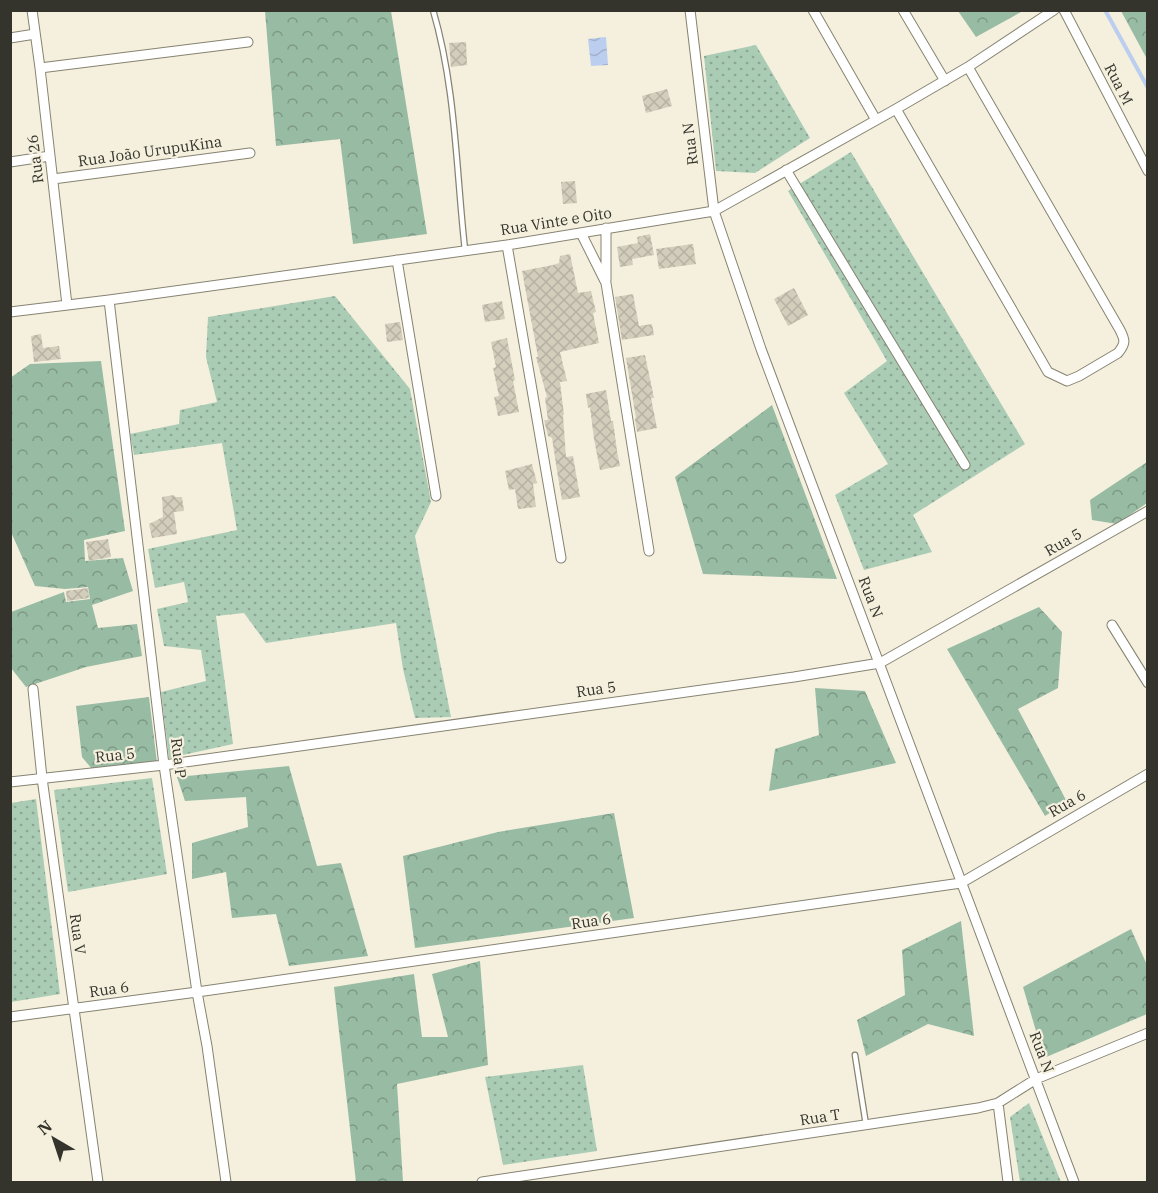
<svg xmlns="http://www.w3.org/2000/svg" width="1158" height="1193" font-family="'IBM Plex Serif',serif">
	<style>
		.grass { fill: url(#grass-dots) }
		.forest { fill: url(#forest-crowns) }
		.water { fill: url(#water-waves) }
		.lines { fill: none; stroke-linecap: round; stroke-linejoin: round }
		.stream { stroke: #bbcef0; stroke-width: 4 }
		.building { fill: url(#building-cross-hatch) }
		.service-casing { stroke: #878372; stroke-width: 7 }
		.minor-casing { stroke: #878372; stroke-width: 11 }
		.service { stroke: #fff; stroke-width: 4.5 }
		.minor { stroke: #fff; stroke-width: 9 }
		.labels { text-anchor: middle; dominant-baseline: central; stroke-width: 4.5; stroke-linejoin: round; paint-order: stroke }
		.street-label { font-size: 15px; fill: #34332c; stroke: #f4f0dd }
	</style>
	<defs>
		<pattern id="grass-dots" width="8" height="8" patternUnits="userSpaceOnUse" patternTransform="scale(1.5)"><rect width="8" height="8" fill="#aaccb5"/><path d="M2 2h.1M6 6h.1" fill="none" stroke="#8ba693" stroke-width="1.8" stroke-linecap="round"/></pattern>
		<pattern id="forest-crowns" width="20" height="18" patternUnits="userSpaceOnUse" patternTransform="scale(1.5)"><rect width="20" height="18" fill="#98bba3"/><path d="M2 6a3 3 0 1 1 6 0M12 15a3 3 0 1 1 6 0" fill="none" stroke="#7d9985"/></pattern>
		<pattern id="water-waves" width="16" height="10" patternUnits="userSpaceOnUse" patternTransform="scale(1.5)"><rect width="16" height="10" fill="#bbcef0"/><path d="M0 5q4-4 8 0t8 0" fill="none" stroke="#a1b1ce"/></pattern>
		<pattern id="building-cross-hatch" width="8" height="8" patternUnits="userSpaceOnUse" patternTransform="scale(1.5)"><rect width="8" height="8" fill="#d3cebc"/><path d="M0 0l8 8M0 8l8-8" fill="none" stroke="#b6b1a2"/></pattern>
	</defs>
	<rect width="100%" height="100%" fill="#f4f0dd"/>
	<path class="grass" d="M 756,45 L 810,138 L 755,173 L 716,171 L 704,56 Z
		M 851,152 L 1025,444 L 913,515 L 932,552 L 864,570 L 835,495 L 888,464 L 844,393 L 887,361 L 788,191 Z
		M 335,296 L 410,389 L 431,502 L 415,536 L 451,717 L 415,718 L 403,669 L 396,623 L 266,643 L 244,613 L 216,616 L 233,744 L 169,758 L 161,692 L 206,681 L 201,650 L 164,646 L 157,609 L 188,602 L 184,582 L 155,588 L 148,549 L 237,530 L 222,443 L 134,455 L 130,434 L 179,424 L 180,410 L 217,402 L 206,357 L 208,317 Z
		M 152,778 L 167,874 L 68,892 L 54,790 Z
		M 36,799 L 60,994 L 11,1002 L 11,803 Z
		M 583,1065 L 597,1151 L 503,1165 L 485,1077 Z
		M 1029,1103 L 1061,1182 L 1020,1182 L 1010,1117 Z"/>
	<path class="forest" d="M 265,11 L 391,11 L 427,234 L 353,244 L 340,139 L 276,146 Z
		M 958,11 L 1023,11 L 976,37 Z
		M 1121,11 L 1147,11 L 1147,59 Z
		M 101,361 L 125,531 L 84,540 L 85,561 L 123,558 L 133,591 L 92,605 L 98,628 L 137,624 L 142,656 L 86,667 L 26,687 L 11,668 L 11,612 L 64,592 L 66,602 L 90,599 L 88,587 L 65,589 L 35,586 L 11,532 L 10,378 L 30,364 Z
		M 772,405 L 837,579 L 703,574 L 675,477 Z
		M 1147,462 L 1147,503 L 1117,524 L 1092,520 L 1090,500 Z
		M 1039,607 L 1062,632 L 1058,688 L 1018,709 L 1067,802 L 1045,816 L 947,649 Z
		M 815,688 L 865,691 L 896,763 L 769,791 L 775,749 L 819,735 Z
		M 149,697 L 157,763 L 92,769 L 82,757 L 76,706 Z
		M 289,766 L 317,866 L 341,863 L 368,956 L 289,966 L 276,914 L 232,918 L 226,872 L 192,879 L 192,843 L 248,827 L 246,797 L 185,801 L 177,777 Z
		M 614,813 L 634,918 L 415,948 L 403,856 L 498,832 Z
		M 961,921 L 974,1036 L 928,1024 L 866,1056 L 857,1020 L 905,995 L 902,950 Z
		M 1131,929 L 1147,965 L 1147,1014 L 1044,1058 L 1023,987 Z
		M 480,961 L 488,1065 L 397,1084 L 403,1182 L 356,1182 L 334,987 L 414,974 L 422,1037 L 448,1037 L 432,974 Z"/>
	<path class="water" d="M 606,37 L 608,65 L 591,66 L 588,39 Z"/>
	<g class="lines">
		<path class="stream" d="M 1105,10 L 1148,88"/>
	</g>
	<path class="building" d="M 466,42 L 467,65 L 451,67 L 449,43 Z
		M 667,89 L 672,106 L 646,113 L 642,96 Z
		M 575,181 L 577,203 L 563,204 L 561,182 Z
		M 650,234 L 654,255 L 632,259 L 633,265 L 620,267 L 617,247 L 638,243 L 637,237 Z
		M 693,244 L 696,264 L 659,269 L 656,249 Z
		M 570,254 L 578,293 L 591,291 L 596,312 L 593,313 L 599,343 L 560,352 L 567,381 L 560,382 L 564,415 L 563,415 L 566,457 L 573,456 L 580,497 L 562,500 L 558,477 L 552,438 L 548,436 L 544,420 L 548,420 L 545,398 L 547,397 L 536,357 L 538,357 L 522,271 L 553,265 L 559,263 L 560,256 Z
		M 794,288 L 808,315 L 788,326 L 774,299 Z
		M 633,294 L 639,326 L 652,324 L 654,335 L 622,340 L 615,297 Z
		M 502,301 L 505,319 L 485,322 L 482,305 Z
		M 400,322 L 403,340 L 387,342 L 385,324 Z
		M 41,334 L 43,348 L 59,346 L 61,359 L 34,362 L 31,336 Z
		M 507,338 L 515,380 L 513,381 L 519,412 L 498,416 L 494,397 L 499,396 L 493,368 L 496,367 L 491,342 Z
		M 645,355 L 654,398 L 651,398 L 657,428 L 637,432 L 635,419 L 636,418 L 626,358 Z
		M 606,390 L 611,421 L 613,421 L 617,451 L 620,466 L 600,470 L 594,439 L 590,407 L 588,408 L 586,394 Z
		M 532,464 L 537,483 L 533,484 L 536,507 L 518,509 L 515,489 L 509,490 L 505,471 Z
		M 174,495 L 175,497 L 182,497 L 184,511 L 174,512 L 177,534 L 152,538 L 149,524 L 163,517 L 162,497 Z
		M 108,539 L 111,557 L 89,561 L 86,542 Z
		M 88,588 L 89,598 L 67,601 L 66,591 Z"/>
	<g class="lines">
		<g class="service-casing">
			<path id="service" d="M 433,10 C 456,88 456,170 465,250
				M 855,1055 L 866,1125"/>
		</g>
		<g class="minor-casing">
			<path id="minor" d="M 32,10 L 40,68 L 67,305
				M 690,10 L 714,211 L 761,349 L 1074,1182
				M 813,10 L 876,120
				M 903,10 L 945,81
				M 1064,10 L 1148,171
				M 10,38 L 35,34
				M 40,68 L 248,42
				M 896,109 L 1048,372 L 1067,381 L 1079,376 L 1118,353 C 1126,343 1125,340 1120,330 L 968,67
				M 10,162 L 50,156
				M 786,170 L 965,465
				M 53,179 L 250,153
				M 606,228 L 606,280
				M 581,233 L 606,283 L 649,551
				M 507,245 L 561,558
				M 397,260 L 436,496
				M 109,300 L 164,765 L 197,992 L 207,1046 L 226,1182
				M 10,312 L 109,300 L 507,245 L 714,211 L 896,109 L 968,67 L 1054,10
				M 1112,625 L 1148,683
				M 33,689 L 42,778 L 98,1182
				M 10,782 L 164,765 L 794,677 L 880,663 L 1148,511
				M 10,1017 L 197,992 L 961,883 L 1148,774
				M 998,1103 L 1008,1182
				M 482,1182 L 978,1108 L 998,1103 L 1036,1079 L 1148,1033"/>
		</g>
		<use href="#service" class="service"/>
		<use href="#minor" class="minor"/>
	</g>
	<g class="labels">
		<g class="street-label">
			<text transform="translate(1119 84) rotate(63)">Rua M</text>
			<text transform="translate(690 144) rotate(-97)">Rua N</text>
			<text transform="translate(150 151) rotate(-8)">Rua João UrupuKina</text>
			<text transform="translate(35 159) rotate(-97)">Rua 26</text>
			<text transform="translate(556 221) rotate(-9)">Rua Vinte e Oito</text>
			<text transform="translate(1063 542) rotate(-30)">Rua 5</text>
			<text transform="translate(871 597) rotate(69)">Rua N</text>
			<text transform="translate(596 689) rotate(-8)">Rua 5</text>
			<text transform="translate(115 755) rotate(-6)">Rua 5</text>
			<text transform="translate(179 758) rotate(83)">Rua P</text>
			<text transform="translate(1067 803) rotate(-30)">Rua 6</text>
			<text transform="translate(591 921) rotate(-8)">Rua 6</text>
			<text transform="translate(78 934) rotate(82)">Rua V</text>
			<text transform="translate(109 989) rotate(-8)">Rua 6</text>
			<text transform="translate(1042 1052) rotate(69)">Rua N</text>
			<text transform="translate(820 1117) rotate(-9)">Rua T</text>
		</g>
	</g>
	<rect width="1158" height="1193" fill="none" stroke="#34332c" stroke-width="24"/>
	<g transform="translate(54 1139) rotate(321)" stroke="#f4f0dd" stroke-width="4.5" paint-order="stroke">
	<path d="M0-4.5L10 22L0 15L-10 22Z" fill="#34332c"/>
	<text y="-9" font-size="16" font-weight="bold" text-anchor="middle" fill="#34332c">N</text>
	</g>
</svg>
